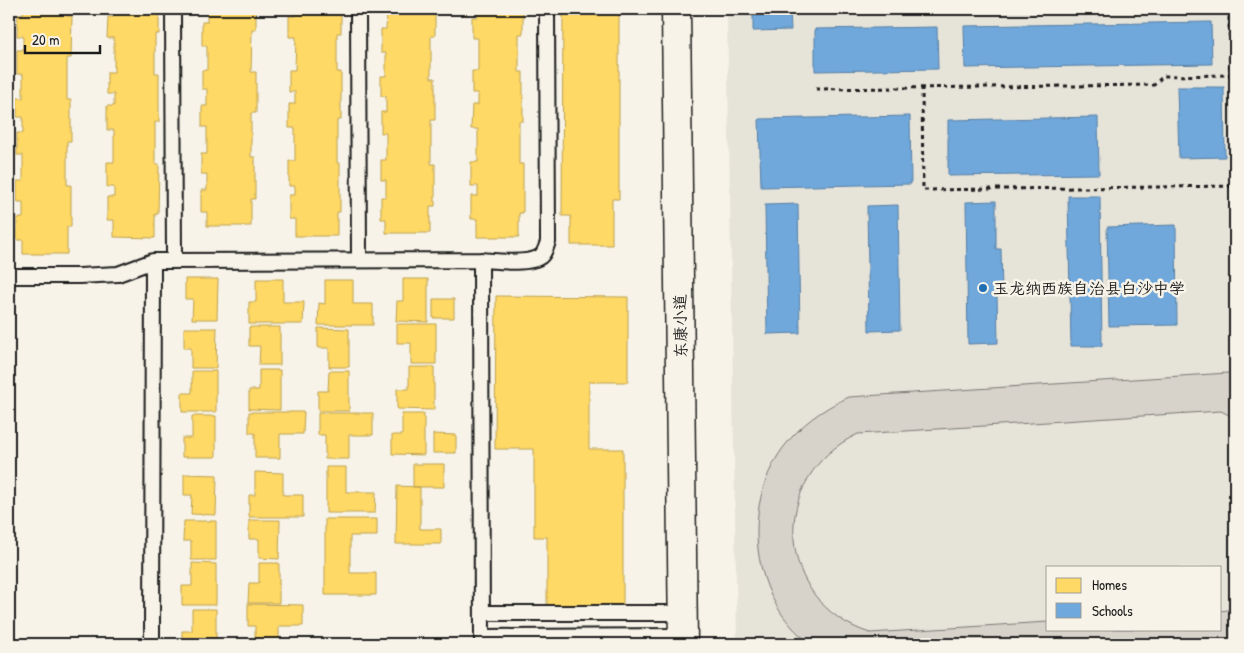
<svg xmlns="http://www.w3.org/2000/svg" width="1244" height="653" font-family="'Patrick Hand','LXGW WenKai TC',sans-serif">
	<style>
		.built { fill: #e6e3d9; fill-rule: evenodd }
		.green { fill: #d7d3cb; stroke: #7a7874 }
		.homes { fill: #ffd966; stroke: #bba050 }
		.schools { fill: #6fa8dc; stroke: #567ea2 }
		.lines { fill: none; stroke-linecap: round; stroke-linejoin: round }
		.lane-casing { stroke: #1c1c1c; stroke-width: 18 }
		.secondary-casing { stroke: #1c1c1c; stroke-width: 31 }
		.path { stroke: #1c1c1c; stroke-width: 3; stroke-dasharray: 4 4; stroke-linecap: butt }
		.lane { stroke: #f7f3e8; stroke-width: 14 }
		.secondary { stroke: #f7f3e8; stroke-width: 28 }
		.poi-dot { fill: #1f6fb2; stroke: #f7f3e8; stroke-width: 2 }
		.labels { text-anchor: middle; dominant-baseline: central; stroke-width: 5; stroke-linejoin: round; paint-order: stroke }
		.poi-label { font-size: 16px; fill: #1c1c1c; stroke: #f7f3e8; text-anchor: start }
		.street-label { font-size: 16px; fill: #1c1c1c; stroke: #f7f3e8 }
	</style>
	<rect width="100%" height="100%" fill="#f7f3e8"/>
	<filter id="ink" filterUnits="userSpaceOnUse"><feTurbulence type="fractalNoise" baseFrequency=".02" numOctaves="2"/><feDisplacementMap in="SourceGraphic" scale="10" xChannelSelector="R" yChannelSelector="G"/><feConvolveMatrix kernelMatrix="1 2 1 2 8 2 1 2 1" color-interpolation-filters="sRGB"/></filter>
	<g filter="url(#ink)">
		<path class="built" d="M 727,9 L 1235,9 L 1235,644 L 737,644 ZM 1048,567 L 1220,567 L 1220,629 L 1048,629 Z"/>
		<path class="green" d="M 1228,373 L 1235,377 L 1235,418 L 1221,411 L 858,434 C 767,476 774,603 870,633 L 1048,622 L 1048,629 L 1220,629 L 1220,611 L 1235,609 L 1235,644 L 811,644 C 751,601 740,507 783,448 C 800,425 822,409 849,397 Z"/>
		<path class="homes" d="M 23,9 L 67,9 L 67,16 L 72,16 L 71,58 L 67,58 L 67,100 L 71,100 L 71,141 L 67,141 L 67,185 L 71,185 L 71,227 L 67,227 L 67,254 L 23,254 L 23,240 L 17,240 L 17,218 L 23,218 L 23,202 L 17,202 L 17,181 L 23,181 L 23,155 L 17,155 L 17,133 L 23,133 L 23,117 L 17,117 L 17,98 L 23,98 L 23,74 L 17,74 L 17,50 L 23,50 L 23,36 L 17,36 L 18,14 L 23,14 Z
			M 114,9 L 159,9 L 159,34 L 155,34 L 155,73 L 159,73 L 159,122 L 155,122 L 155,164 L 159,164 L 158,214 L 155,214 L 155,238 L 114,237 L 114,220 L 107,220 L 107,197 L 114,197 L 114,187 L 107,187 L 107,162 L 114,162 L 114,130 L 107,130 L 107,106 L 114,106 L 114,94 L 107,94 L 107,72 L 114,72 L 114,38 L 107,38 L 108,17 L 114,17 Z
			M 207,9 L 256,9 L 256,30 L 252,30 L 251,72 L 256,72 L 256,113 L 251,113 L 251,157 L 255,157 L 255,199 L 251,199 L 251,226 L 207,226 L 207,212 L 201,212 L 201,190 L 207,190 L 207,174 L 201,174 L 201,154 L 207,154 L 207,127 L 202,127 L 202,106 L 207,106 L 207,89 L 202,89 L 202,70 L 207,70 L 207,46 L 202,46 L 202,22 L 207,22 Z
			M 296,9 L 341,9 L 341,33 L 337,33 L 337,72 L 341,72 L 341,120 L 337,120 L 337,163 L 340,163 L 340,212 L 337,212 L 337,236 L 295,236 L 295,219 L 289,219 L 289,195 L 295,195 L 295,186 L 289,186 L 289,161 L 295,161 L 295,128 L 289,128 L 289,104 L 295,104 L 295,92 L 289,92 L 289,70 L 295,70 L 296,37 L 289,37 L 289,16 L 296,16 Z
			M 381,9 L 435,9 L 435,36 L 431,36 L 431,78 L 435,78 L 435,120 L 431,120 L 431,164 L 435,164 L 435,206 L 430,206 L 430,233 L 386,233 L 386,219 L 381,219 L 381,197 L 386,197 L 386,180 L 381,180 L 381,160 L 386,160 L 386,133 L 381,133 L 381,112 L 386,112 L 386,96 L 381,96 L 381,76 L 386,76 L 386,53 L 381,53 L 381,29 L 386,29 L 387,15 L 381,15 Z
			M 478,9 L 523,9 L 523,34 L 519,34 L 519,72 L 523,72 L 523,121 L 519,121 L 519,164 L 523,164 L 523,213 L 519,213 L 519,237 L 477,237 L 477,219 L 471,219 L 471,196 L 478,196 L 478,186 L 471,186 L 471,162 L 478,162 L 478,129 L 471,129 L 472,105 L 478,105 L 478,93 L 472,93 L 472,71 L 478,71 L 478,38 L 472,38 L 472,17 L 478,17 Z
			M 563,9 L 619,9 L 619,199 L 612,199 L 612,245 L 571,245 L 571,216 L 562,216 Z
			M 185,279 L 218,279 L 217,319 L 192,319 L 193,299 L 185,299 Z
			M 256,279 L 283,279 L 283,302 L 304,302 L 303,324 L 249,324 L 249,302 L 256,302 Z
			M 403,279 L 428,279 L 428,322 L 396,321 L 397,301 L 403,301 Z
			M 325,280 L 353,280 L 353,304 L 373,304 L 373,325 L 318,325 L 319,303 L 325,304 Z
			M 496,296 L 628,297 L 628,382 L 589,382 L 589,449 L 623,449 L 623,605 L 547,605 L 547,537 L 534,537 L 534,449 L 495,449 Z
			M 433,299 L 454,299 L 454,318 L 433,318 Z
			M 397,324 L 436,324 L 436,364 L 411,364 L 411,343 L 397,343 Z
			M 249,327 L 280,327 L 280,365 L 259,365 L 260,346 L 249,346 Z
			M 184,328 L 217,328 L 216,368 L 191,368 L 191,348 L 184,348 Z
			M 318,328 L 349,329 L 349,367 L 329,367 L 329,348 L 318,348 Z
			M 409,367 L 434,367 L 434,410 L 397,409 L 397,389 L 409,389 Z
			M 259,370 L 280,370 L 280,410 L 249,409 L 249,390 L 259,390 Z
			M 192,371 L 216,371 L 216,412 L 182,412 L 182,393 L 192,393 Z
			M 329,371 L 349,371 L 349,411 L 318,411 L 318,391 L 328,391 Z
			M 249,412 L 304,412 L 303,434 L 280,434 L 280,458 L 255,458 L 255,433 L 249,433 Z
			M 318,413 L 373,413 L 373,435 L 349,435 L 349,459 L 325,459 L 325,435 L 318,435 Z
			M 402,414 L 424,414 L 424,455 L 392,454 L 392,435 L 402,435 Z
			M 192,416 L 216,416 L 216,457 L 182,457 L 182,438 L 192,438 Z
			M 433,434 L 456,435 L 456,453 L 433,453 Z
			M 413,464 L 444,464 L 444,487 L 413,487 Z
			M 326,467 L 346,467 L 346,492 L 376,492 L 375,513 L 326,513 Z
			M 255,472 L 283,473 L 283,495 L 303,495 L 303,517 L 249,517 L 249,495 L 255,495 Z
			M 184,474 L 217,475 L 216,515 L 191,514 L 192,495 L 184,495 Z
			M 397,486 L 420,487 L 420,529 L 441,529 L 441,544 L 396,544 Z
			M 325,519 L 377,519 L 377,536 L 350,536 L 350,573 L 376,573 L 376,595 L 325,595 Z
			M 249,520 L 280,520 L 279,559 L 259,558 L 259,539 L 249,539 Z
			M 184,521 L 216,521 L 216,560 L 191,560 L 191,541 L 183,541 Z
			M 192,563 L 216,564 L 216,605 L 182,605 L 182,586 L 192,586 Z
			M 259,563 L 279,563 L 279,603 L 248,603 L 249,583 L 259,583 Z
			M 248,604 L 303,605 L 303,626 L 279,626 L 279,644 L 255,644 L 255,626 L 248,626 Z
			M 192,609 L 216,609 L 216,644 L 182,644 L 182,631 L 192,631 Z"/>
		<path class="schools" d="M 753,9 L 790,9 L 791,30 L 753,31 Z
			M 1211,22 L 1212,64 L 965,68 L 964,26 Z
			M 937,27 L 938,69 L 815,71 L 815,29 Z
			M 1177,87 L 1224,87 L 1225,157 L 1179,158 Z
			M 910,116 L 911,184 L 761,187 L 759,119 Z
			M 1098,117 L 1099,174 L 948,176 L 948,120 Z
			M 1068,196 L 1100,196 L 1102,346 L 1071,346 Z
			M 996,201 L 996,249 L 1001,249 L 1002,294 L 997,294 L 998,343 L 968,344 L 966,202 Z
			M 798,204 L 800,333 L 767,334 L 765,205 Z
			M 898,205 L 900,330 L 869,331 L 867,206 Z
			M 1176,225 L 1177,325 L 1109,326 L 1107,227 Z"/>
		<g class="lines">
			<g class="lane-casing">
				<path id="lane" d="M 173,9 L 174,261
					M 358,9 L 359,260
					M 481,260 C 495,261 530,265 541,256 C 545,252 546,247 548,242 L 547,9
					M 9,276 L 79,276 L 118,274 L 153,261 L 481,260 L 482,644
					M 482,613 L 683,613
					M 482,637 L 683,636
					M 152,638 L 153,261"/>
			</g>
			<g class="secondary-casing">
				<path id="secondary" d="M 676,9 L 683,644"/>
			</g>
			<path class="path" d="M 922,87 L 923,190 L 1235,186
				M 816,89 L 1154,85 L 1163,76 L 1230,75 L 1229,9"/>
			<use href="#lane" class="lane"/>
			<use href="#secondary" class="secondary"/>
		</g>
	</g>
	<circle class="poi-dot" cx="983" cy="288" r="5"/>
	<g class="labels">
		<g class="poi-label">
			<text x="993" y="288">玉龙纳西族自治县白沙中学</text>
		</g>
		<g class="street-label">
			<text transform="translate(680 326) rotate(-91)">东康小道</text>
		</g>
	</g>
	<rect width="1244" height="653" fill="none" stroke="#f7f3e8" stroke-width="30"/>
	<rect x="15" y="15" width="1214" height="623" fill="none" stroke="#1c1c1c" stroke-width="2" filter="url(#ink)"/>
	<rect x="1046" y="566" width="175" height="65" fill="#f7f3e8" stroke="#9f9d96"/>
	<rect x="1056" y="578" width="25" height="15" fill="#ffd966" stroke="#9f9d96"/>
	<text x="1092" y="590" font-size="15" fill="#1c1c1c">Homes</text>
	<rect x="1056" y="603" width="25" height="15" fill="#6fa8dc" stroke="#9f9d96"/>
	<text x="1092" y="616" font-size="15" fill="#1c1c1c">Schools</text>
	<path d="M25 45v8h75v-8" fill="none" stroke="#1c1c1c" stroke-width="2.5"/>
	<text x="32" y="45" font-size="15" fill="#1c1c1c" stroke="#f7f3e8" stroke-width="4" paint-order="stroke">20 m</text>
</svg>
